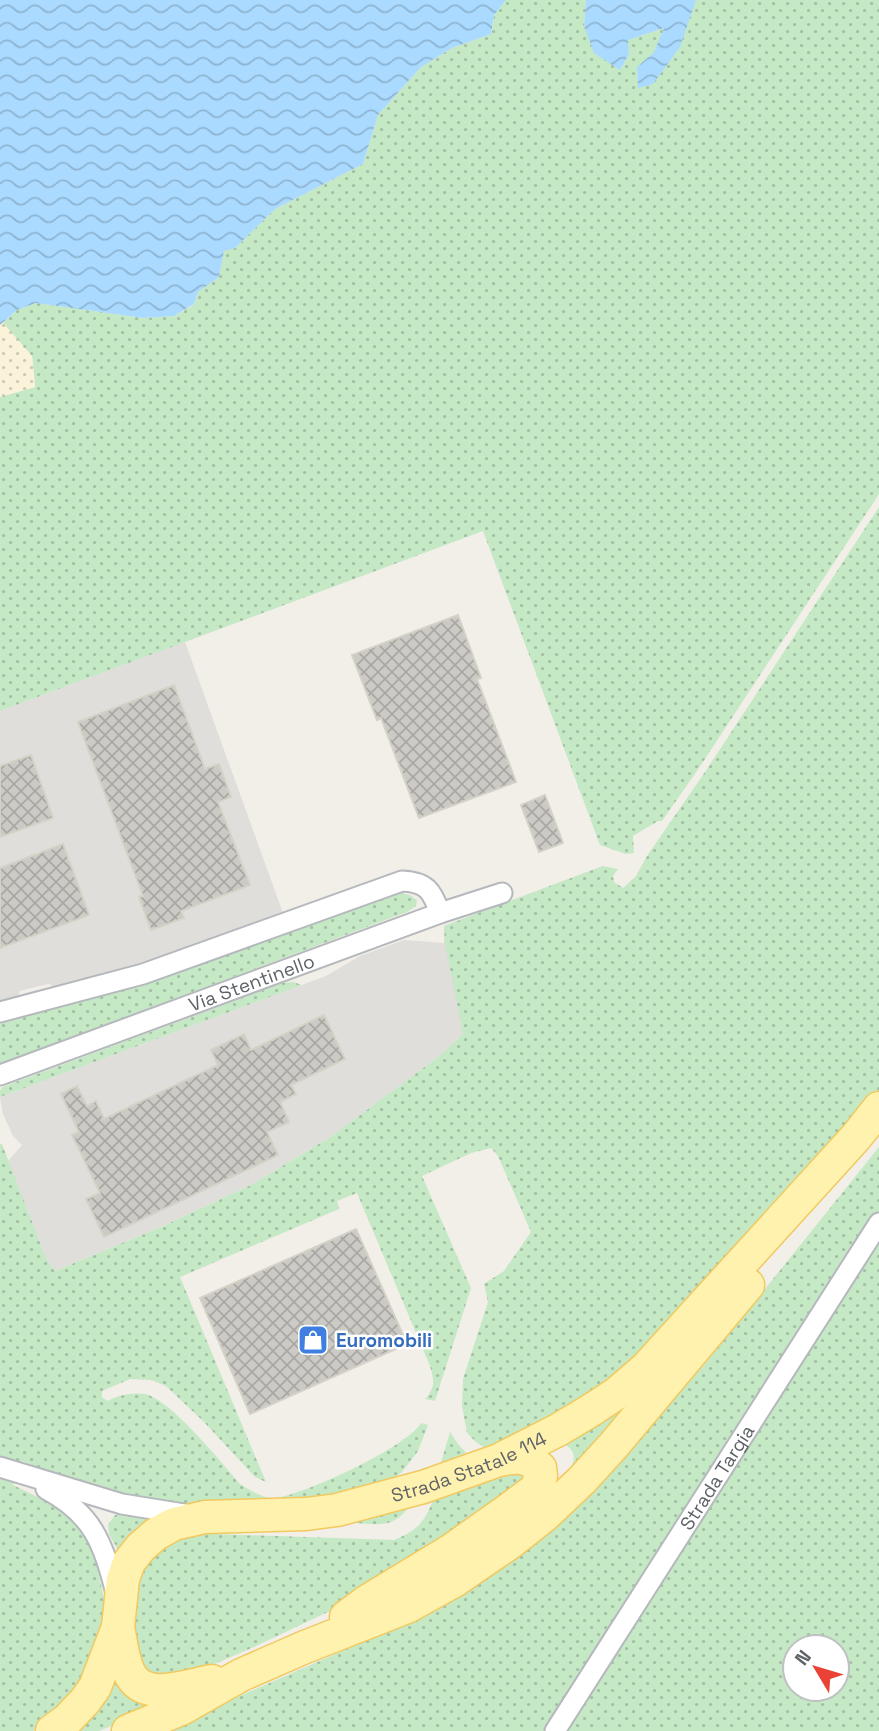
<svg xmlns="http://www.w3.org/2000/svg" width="879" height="1731" font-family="'Space Grotesk',sans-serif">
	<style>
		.industrial { fill: #e0deda }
		.grass { fill: url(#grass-dots); fill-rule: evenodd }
		.sand { fill: url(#sand-dots) }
		.water { fill: url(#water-waves) }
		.building { fill: url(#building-cross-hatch); stroke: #d6d1c6; stroke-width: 2 }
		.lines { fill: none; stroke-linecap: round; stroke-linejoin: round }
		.street-casing { stroke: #b5b8bc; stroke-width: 23 }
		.primary-casing { stroke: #f2c960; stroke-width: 35 }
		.street { stroke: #fff; stroke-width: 19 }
		.primary { stroke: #fff2af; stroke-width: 32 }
		.labels { text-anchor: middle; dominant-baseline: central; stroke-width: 5; stroke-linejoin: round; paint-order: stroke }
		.street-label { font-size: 19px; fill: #5f6368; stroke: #fff }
		.shop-label { font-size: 19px; font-weight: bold; fill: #366cbe; stroke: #fff; text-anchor: start }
	</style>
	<defs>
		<pattern id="grass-dots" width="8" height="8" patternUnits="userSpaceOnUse" patternTransform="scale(1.75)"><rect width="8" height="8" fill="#c5e8c5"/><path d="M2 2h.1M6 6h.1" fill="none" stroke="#a3c0a4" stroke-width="1.8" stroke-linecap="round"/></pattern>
		<pattern id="sand-dots" width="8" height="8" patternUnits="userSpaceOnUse" patternTransform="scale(1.75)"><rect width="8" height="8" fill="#fbf3d9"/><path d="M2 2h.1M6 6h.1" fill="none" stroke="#cec8b4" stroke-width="1.8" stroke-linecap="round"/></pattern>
		<pattern id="water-waves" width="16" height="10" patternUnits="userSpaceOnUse" patternTransform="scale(1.75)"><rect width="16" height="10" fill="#aadaff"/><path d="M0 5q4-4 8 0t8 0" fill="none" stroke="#8eb4d2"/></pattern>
		<pattern id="building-cross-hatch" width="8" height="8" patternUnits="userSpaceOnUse" patternTransform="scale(1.75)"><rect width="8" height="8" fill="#cccac5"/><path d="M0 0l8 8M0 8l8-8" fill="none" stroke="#a9a8a4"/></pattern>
	</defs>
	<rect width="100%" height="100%" fill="#f1efe8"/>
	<path class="industrial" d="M 185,642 L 283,913 L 142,967 L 57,989 L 49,984 L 35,987 L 20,991 L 16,1000 L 0,1005 L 0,711 Z
		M 603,866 L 463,1034 L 438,1057 L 332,1136 L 251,1185 L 161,1227 L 55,1271 L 46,1258 L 8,1161 L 22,1145 L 13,1136 L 3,1114 L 0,1097 L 326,976 L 360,956 L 404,940 L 444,943 L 444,926 Z"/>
	<path class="grass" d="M 506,0 L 586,0 L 584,26 L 620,70 L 629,54 L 627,40 L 665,28 L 654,52 L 637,67 L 638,87 L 696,0 L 879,0 L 879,494 L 699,768 L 662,821 L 658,821 L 633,836 L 634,853 L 626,854 L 600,845 L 483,531 L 0,711 L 0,397 L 35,387 L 32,356 L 3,323 L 17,310 L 36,303 L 143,318 L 174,316 L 194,305 L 198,292 L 219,277 L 224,251 L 235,248 L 275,209 L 363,164 L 378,115 L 421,67 L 452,48 L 491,34 L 494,15 Z
		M 879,507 L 879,1093 L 854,1123 L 804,1169 L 648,1351 L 617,1382 L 508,1445 L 484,1447 L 476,1442 L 467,1433 L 462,1406 L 463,1379 L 488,1302 L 484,1284 L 504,1271 L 531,1232 L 498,1156 L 491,1148 L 471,1153 L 422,1176 L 471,1288 L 435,1401 L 425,1399 C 436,1388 434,1379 430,1366 L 357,1193 L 337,1201 L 339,1209 L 180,1277 L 266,1482 L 255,1477 L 203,1421 L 166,1386 L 151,1380 L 130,1379 L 102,1391 L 102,1397 L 107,1401 C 118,1395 133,1392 145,1394 C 171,1400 221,1462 240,1484 C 250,1490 263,1499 275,1498 C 304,1495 407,1447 421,1423 L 428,1425 L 418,1451 L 402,1472 L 391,1480 L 335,1498 L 192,1505 L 118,1494 L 65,1478 L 22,1461 L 13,1485 L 56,1506 L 70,1516 L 88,1543 L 96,1561 L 104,1599 L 105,1625 L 91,1675 L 40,1728 L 33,1731 L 0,1731 L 0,1144 L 2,1144 L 46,1258 L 55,1271 L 161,1227 L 251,1185 L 332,1136 L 438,1057 L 463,1034 L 445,943 L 444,926 L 603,866 L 618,869 L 613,876 L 614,882 L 623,888 L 636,876 L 647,856 L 705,772 Z
		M 400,893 L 410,895 L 417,900 L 416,906 L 407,912 L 0,1064 L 0,1022 L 144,980 Z
		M 293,982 L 302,985 L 0,1097 L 0,1091 L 2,1087 L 283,983 Z
		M 879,1147 L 879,1213 L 547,1731 L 160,1731 L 397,1627 L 676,1392 L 704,1365 Z
		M 879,1239 L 879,1731 L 561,1731 ZM 795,1647 L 837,1647 L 837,1689 L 795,1689 Z
		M 685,1336 L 560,1489 L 533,1505 C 547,1492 598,1458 560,1442 Z
		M 450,1432 L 458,1444 L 467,1454 L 463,1461 L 440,1466 Z
		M 521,1467 L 532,1480 L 351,1601 L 254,1647 L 166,1685 L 145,1677 L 132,1629 L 139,1576 L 146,1560 L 184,1533 L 394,1540 C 419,1530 425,1521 434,1498 Z
		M 410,1504 C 395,1531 373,1524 347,1522 Z
		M 126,1513 L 153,1517 L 150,1523 L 121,1555 L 109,1534 L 108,1525 L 115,1515 Z
		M 114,1664 L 177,1699 L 99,1731 L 72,1731 Z"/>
	<path class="sand" d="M 3,323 L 32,356 L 35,387 L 0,397 L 0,325 Z"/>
	<path class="water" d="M 0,0 L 506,0 L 494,15 L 491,34 L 452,48 L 421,67 L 378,115 L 363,164 L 275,209 L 235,248 L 224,251 L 219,277 L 198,292 L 194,304 L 174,316 L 143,318 L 36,303 L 17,310 L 0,325 Z
		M 586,0 L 696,0 L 680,47 L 653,84 L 638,88 L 637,67 L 654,52 L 664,28 L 628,40 L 629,54 L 620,70 L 594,53 L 584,26 Z"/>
	<path class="building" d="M 458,615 L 481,678 L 477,679 L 516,782 L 419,818 L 381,718 L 377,720 L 352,655 Z
		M 174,685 L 205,769 L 219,764 L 231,797 L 218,802 L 250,885 L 181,911 L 184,918 L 151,930 L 139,897 L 143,896 L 78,722 Z
		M 31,755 L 53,818 L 0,837 L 0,766 Z
		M 545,795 L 563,843 L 539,852 L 521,805 Z
		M 63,844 L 89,915 L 0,948 L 0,868 Z
		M 324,1015 L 345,1059 L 291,1085 L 296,1094 L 280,1102 L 289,1122 L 267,1132 L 278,1155 L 104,1237 L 86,1199 L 100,1193 L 72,1135 L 79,1132 L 61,1094 L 77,1086 L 87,1106 L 96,1101 L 104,1119 L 218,1065 L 211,1050 L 244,1034 L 251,1050 Z
		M 356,1229 L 407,1344 L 250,1414 L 200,1298 Z"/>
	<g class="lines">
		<g class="street-casing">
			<g id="street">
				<path d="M 0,1012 L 143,974 L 402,881 C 427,882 432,891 440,913"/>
				<path id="s1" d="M 0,1075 L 440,913 L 502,893"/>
				<path d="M 0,1467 L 122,1504 L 190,1515"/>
				<path d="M 46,1489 C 93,1514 103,1543 116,1593"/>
				<path id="s2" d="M 555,1731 L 879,1223"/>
			</g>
		</g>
		<g class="primary-casing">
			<g id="primary">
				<path d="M 346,1617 L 366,1602 L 450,1551 L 508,1510 L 536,1489 L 541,1476 L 540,1468 C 525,1455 518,1457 499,1460"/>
				<path d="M 118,1627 C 121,1641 122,1656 128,1670 C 142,1704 185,1686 212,1681"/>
				<path id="s3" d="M 52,1731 L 67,1720 L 85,1701 L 95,1687 L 118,1627 L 123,1579 L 129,1562 L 141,1547 L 156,1534 L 174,1524 L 205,1517 L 306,1514 L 337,1510 L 423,1487 L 499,1460 L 558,1430 L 593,1409 L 617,1393 L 646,1368 L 856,1137 L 879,1108"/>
				<path d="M 128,1731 L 181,1709 L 241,1675 L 305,1647 L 409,1606 L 454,1581 L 511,1542 L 544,1516 L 582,1480 L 613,1446 L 748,1285"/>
			</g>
		</g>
		<use href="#street" class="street"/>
		<use href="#primary" class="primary"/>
	</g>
	<defs>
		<g id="shop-square" transform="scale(1.575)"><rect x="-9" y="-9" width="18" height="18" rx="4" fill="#3f7fe0" stroke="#fff"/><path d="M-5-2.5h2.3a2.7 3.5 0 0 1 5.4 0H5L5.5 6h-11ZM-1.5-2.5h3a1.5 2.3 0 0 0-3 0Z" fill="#fff"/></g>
	</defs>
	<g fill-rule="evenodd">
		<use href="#shop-square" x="313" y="1340"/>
	</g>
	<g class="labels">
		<g class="street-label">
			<text stroke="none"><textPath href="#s1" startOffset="268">Via Stentinello</textPath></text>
			<text stroke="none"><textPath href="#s3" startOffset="555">Strada Statale 114</textPath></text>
			<text stroke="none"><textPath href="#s2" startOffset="301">Strada Targia</textPath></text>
		</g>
		<g class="shop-label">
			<text x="336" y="1340">Euromobili</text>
		</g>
	</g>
	<g transform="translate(816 1668) rotate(308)"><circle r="33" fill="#ffffff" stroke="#bfc1c3" stroke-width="2"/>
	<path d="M0-5L12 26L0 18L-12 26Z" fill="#ea4335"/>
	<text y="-10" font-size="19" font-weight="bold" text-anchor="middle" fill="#5f6368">N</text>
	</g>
</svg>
